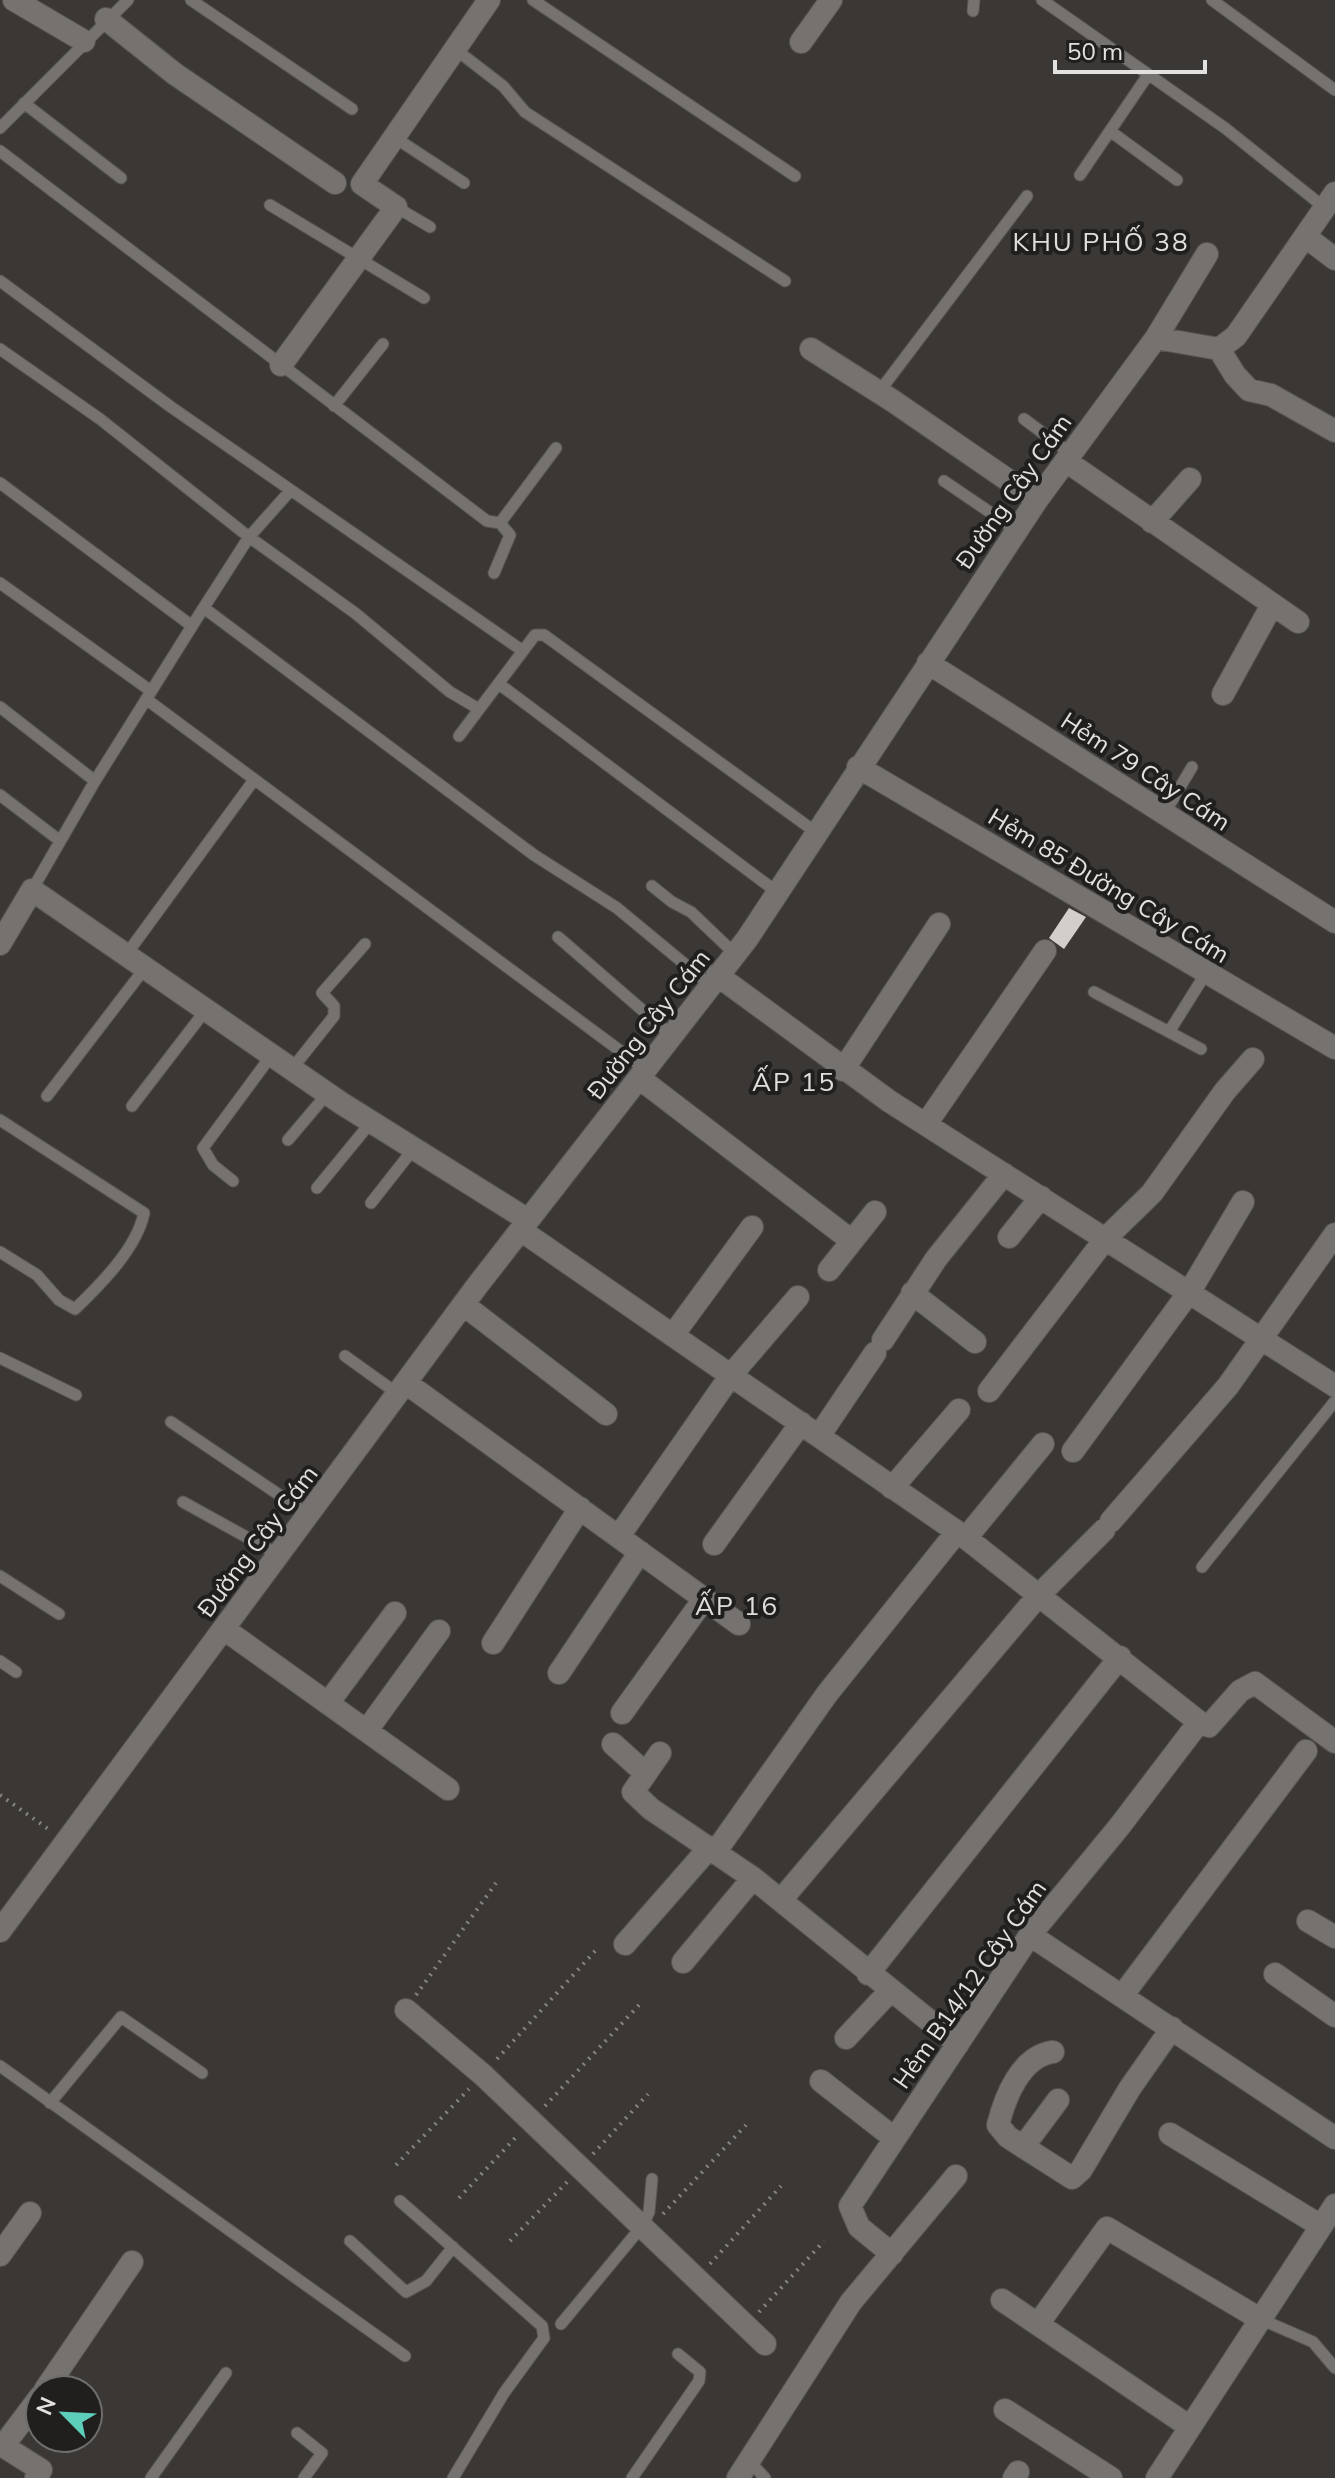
<svg xmlns="http://www.w3.org/2000/svg" width="1335" height="2478" font-family="Mulish,sans-serif">
	<style>
		.building { fill: #d2ceca }
		.lines { fill: none; stroke-linecap: round; stroke-linejoin: round }
		.service-casing { stroke: #575553; stroke-width: 13 }
		.minor-casing { stroke: #575553; stroke-width: 24 }
		.path { stroke: #868482; stroke-width: 4; stroke-dasharray: 2 6; stroke-linecap: butt }
		.service { stroke: #76726f; stroke-width: 11 }
		.minor { stroke: #76726f; stroke-width: 22 }
		.labels { text-anchor: middle; dominant-baseline: central; stroke-width: 8; stroke-linejoin: round; paint-order: stroke }
		.street-label { font-size: 24px; fill: #e3e1e0; stroke: #201f1e }
		.neighbourhood-label { font-size: 26px; letter-spacing: 2px; fill: #e1ddda; stroke: #201f1e }
	</style>
	<rect width="100%" height="100%" fill="#3a3734"/>
	<path class="building" d="M 1069,908 L 1086,917 L 1064,949 L 1049,938 Z"/>
	<g class="lines">
		<g class="service-casing">
			<path id="service" d="M 191,0 L 352,109
				M 533,0 L 795,176
				M 1042,0 L 1225,128 L 1325,208
				M 1212,0 L 1335,90
				M 973,11 L 974,0
				M 455,49 L 503,86 L 525,112 L 785,281
				M 24,103 L 121,178
				M 0,128 L 128,0
				M 1110,131 L 1177,180
				M 394,137 L 464,183
				M 0,151 L 487,521 L 500,523 L 556,448
				M 1080,175 L 1148,75
				M 270,205 L 424,298
				M 396,207 L 430,227
				M 0,281 L 171,407 L 523,651
				M 0,349 L 100,419 L 249,537 L 355,613 L 450,692 L 479,709
				M 879,392 L 1027,196
				M 334,406 L 383,344
				M 1024,419 L 1071,454
				M 944,481 L 1016,530
				M 0,483 L 192,626
				M 494,573 L 510,535 L 500,523
				M 0,583 L 151,691
				M 204,608 L 534,855 L 617,908 L 710,985
				M 499,684 L 777,892
				M 146,699 L 646,1070
				M 0,707 L 95,781
				M 459,736 L 535,635 L 544,635 L 817,833
				M 0,795 L 59,840
				M 1164,814 L 1192,767
				M 652,886 L 672,902 L 691,912 L 735,954
				M 32,890 L 95,781 L 199,615 L 249,537 L 290,491
				M 558,937 L 671,1035
				M 126,955 L 254,780
				M 1094,992 L 1201,1049
				M 1169,1032 L 1206,973
				M 291,1070 L 334,1016 L 334,1006 L 322,993 L 365,944
				M 47,1096 L 145,968
				M 132,1106 L 205,1011
				M 0,1120 L 144,1213 C 137,1248 101,1284 75,1309 L 59,1300 L 37,1275 L 0,1252
				M 288,1140 L 327,1094
				M 233,1181 L 213,1165 L 203,1148 L 271,1056
				M 317,1188 L 372,1121
				M 371,1203 L 415,1147
				M 345,1356 L 398,1394
				M 0,1358 L 76,1395
				M 171,1422 L 309,1515
				M 183,1502 L 279,1555
				M 1202,1567 L 1335,1401
				M 0,1576 L 59,1614
				M 0,1661 L 16,1672
				M 0,2066 L 405,2356
				M 50,2103 L 121,2017 L 202,2073
				M 400,2201 L 542,2326 L 544,2338 L 504,2393 L 453,2478
				M 350,2241 L 406,2292 L 426,2281 L 453,2247
				M 1260,2319 L 1313,2342 L 1335,2368
				M 561,2324 L 643,2225 L 649,2212 L 652,2179
				M 297,2433 L 322,2453 L 304,2478
				M 749,2461 L 765,2478
				M 151,2478 L 226,2373
				M 632,2478 L 699,2381 L 700,2372 L 678,2354"/>
		</g>
		<g class="minor-casing">
			<path id="minor" d="M 14,0 L 84,41
				M 106,19 L 175,74 L 335,183
				M 801,42 L 831,0
				M 1306,237 L 1335,259
				M 1156,338 L 1207,254
				M 811,349 L 893,401 L 1037,500
				M 1219,349 L 1235,375 L 1249,390 L 1271,395 L 1335,431
				M 281,365 L 396,207 L 362,184 L 489,0
				M 1066,461 L 1298,622
				M 1152,522 L 1190,479
				M 928,663 L 1335,922
				M 1223,694 L 1272,605
				M 858,767 L 1335,1048
				M 0,944 L 32,890 L 341,1103 L 528,1220
				M 717,975 L 889,1101 L 1335,1386
				M 843,1070 L 939,924
				M 639,1078 L 852,1241
				M 926,1124 L 1045,951
				M 522,1231 L 966,1538 L 1199,1722 L 1209,1726 L 1240,1691 L 1255,1683 L 1335,1742
				M 1009,1237 L 1041,1197
				M 829,1270 L 875,1212
				M 912,1293 L 975,1342
				M 464,1305 L 606,1414
				M 673,1335 L 752,1227
				M 883,1340 L 936,1259 L 1004,1174
				M 406,1383 L 739,1624
				M 989,1391 L 1106,1238 L 1152,1193 L 1225,1091 L 1253,1059
				M 819,1436 L 875,1353
				M 1073,1451 L 1190,1291 L 1243,1202
				M 892,1488 L 959,1410
				M 1111,1521 L 1228,1386 L 1335,1234
				M 619,1536 L 731,1375 L 798,1297
				M 966,1538 L 1043,1444
				M 714,1544 L 801,1423
				M 224,1629 L 448,1789
				M 493,1643 L 580,1508
				M 559,1673 L 640,1552
				M 328,1703 L 395,1613
				M 622,1713 L 704,1599
				M 367,1730 L 439,1631
				M 613,1744 L 645,1773
				M 660,1753 L 633,1792 L 651,1809 L 753,1878 L 958,2044
				M 716,1851 L 827,1694 L 956,1533
				M 781,1900 L 1039,1595 L 1104,1530
				M 1308,1921 L 1335,1937
				M 0,1931 L 477,1286 L 747,939 L 1037,500 L 1156,338 L 1219,349 L 1236,336 L 1335,193
				M 1030,1935 L 1335,2138
				M 625,1944 L 710,1847
				M 683,1962 L 753,1878
				M 868,1974 L 1120,1657
				M 1275,1974 L 1335,2016
				M 1122,1996 L 1306,1751
				M 406,2010 L 483,2075 L 765,2344
				M 846,2038 L 890,1991
				M 1053,2052 C 1021,2056 1005,2097 998,2125 L 1008,2137 L 1072,2178 L 1081,2170 L 1130,2088 L 1172,2028
				M 821,2081 L 894,2138
				M 1170,2134 L 1321,2226
				M 1023,2147 L 1058,2100
				M 892,2254 L 859,2227 L 850,2206 L 1030,1935 L 1119,1827 L 1199,1722
				M 0,2255 L 30,2213
				M 1002,2300 L 1190,2427
				M 1038,2324 L 1107,2228 L 1260,2319
				M 45,2390 L 132,2262
				M 1005,2410 L 1111,2478
				M 0,2444 L 41,2470 L 36,2478
				M 3,2446 L 40,2397
				M 738,2478 L 851,2302 L 956,2176
				M 1014,2478 L 1018,2472
				M 1157,2478 L 1335,2205"/>
		</g>
		<path class="path" d="M 0,1795 L 51,1831
			M 416,1995 L 496,1883
			M 497,2059 L 595,1951
			M 545,2106 L 639,2005
			M 593,2154 L 648,2094
			M 396,2165 L 469,2089
			M 459,2198 L 517,2136
			M 663,2214 L 746,2125
			M 510,2241 L 568,2181
			M 710,2264 L 781,2186
			M 759,2312 L 824,2241"/>
		<use href="#service" class="service"/>
		<use href="#minor" class="minor"/>
	</g>
	<g class="labels">
		<g class="street-label">
			<text transform="translate(1013 491) rotate(-55)">Đường Cây Cám</text>
			<text transform="translate(1146 771) rotate(33)">Hẻm 79 Cây Cám</text>
			<text transform="translate(1109 885) rotate(31)">Hẻm 85 Đường Cây Cám</text>
			<text transform="translate(648 1024) rotate(-52)">Đường Cây Cám</text>
			<text transform="translate(257 1541) rotate(-53)">Đường Cây Cám</text>
			<text transform="translate(969 1984) rotate(-55)">Hẻm B14/12 Cây Cám</text>
		</g>
		<g class="neighbourhood-label">
			<text x="1101" y="241">KHU PHỐ 38</text>
			<text x="794" y="1081">ẤP 15</text>
			<text x="737" y="1605">ẤP 16</text>
		</g>
	</g>
	<g transform="translate(64 2414) rotate(294)"><circle r="38" fill="#201f1e" stroke="#6e6d6c" stroke-width="2"/>
	<path d="M0-6L14 30L0 20L-14 30Z" fill="#5dceb9"/>
	<text y="-12" font-size="22" font-weight="bold" text-anchor="middle" fill="#e3e1e0">N</text>
	</g>
	<path d="M1055 60v12h150v-12" fill="none" stroke="#e3e1e0" stroke-width="4"/>
	<text x="1067" y="60" font-size="24" fill="#e3e1e0" stroke="#201f1e" stroke-width="6" paint-order="stroke">50 m</text>
</svg>
